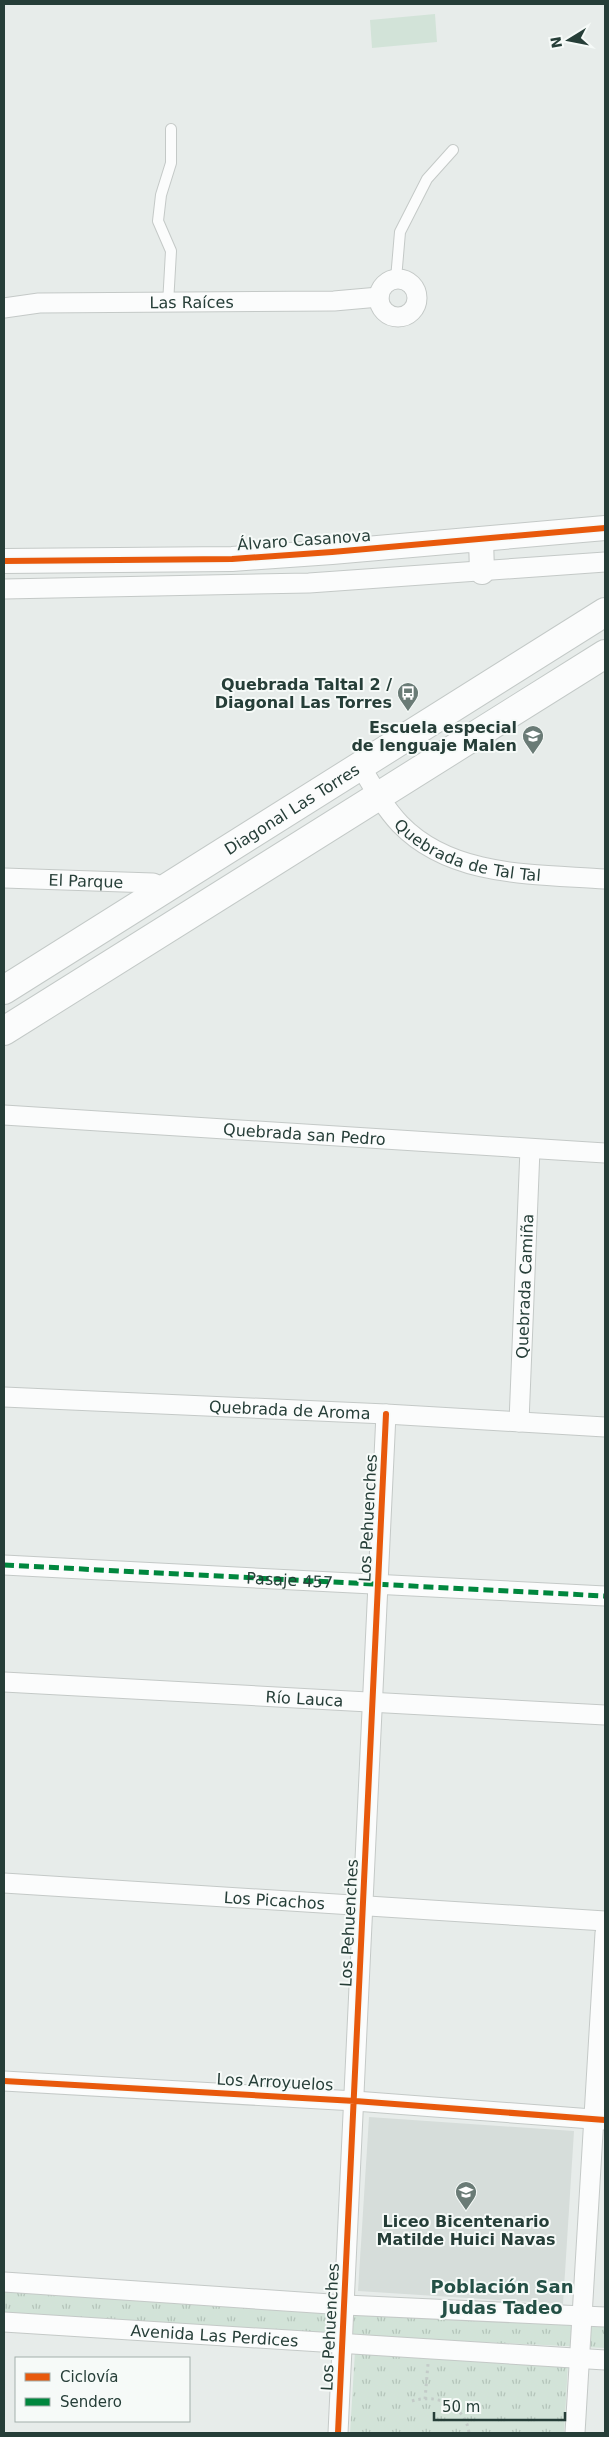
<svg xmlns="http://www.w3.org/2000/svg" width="609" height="2437" font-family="'DejaVu Sans',sans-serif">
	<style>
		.built { fill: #d6ddda }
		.grass { fill: url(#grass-tufts) }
		.pitch { fill: #d2e3d8 }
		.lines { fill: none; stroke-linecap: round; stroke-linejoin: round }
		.service-casing { stroke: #c4c9c7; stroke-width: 12 }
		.minor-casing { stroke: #c4c9c7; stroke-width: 21 }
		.tertiary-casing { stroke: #c4c9c7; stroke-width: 26 }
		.secondary-casing { stroke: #c3c9c7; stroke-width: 30 }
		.path { stroke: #c3cbc8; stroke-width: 3; stroke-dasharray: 2.5 4; stroke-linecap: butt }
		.service { stroke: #fbfcfc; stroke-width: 10 }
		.minor { stroke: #fbfcfc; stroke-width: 19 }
		.tertiary { stroke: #fbfcfc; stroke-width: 24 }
		.secondary { stroke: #fbfcfc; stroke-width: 28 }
		.quiet { stroke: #00873e; stroke-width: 5; stroke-dasharray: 10 5; stroke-linecap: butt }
		.cycleway-casing { stroke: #f6faf8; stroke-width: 9 }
		.cycleway { stroke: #e8590c; stroke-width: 6 }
		.labels { text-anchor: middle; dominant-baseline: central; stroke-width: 4; stroke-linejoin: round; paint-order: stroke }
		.street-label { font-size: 16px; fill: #263e38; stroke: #f6faf8 }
		.poi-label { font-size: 16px; font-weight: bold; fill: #263e38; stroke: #f6faf8; text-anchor: end }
		.neighbourhood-label { font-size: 18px; font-weight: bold; fill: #234f45; stroke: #f6faf8 }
	</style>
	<defs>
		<pattern id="grass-tufts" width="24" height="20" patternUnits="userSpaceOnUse" patternTransform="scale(1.25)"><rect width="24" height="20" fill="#d2e3d8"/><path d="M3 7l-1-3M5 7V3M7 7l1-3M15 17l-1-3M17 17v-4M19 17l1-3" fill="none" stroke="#b4c4ba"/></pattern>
	</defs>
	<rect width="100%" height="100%" fill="#e7ecea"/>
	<path class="built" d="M 369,2117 L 574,2131 L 563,2304 L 358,2291 Z"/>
	<path class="grass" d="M 4,2286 L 605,2327 L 605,2348 L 4,2319 Z
		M 355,2351 L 568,2364 L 564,2433 L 350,2433 Z"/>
	<path class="pitch" d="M 435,14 L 437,42 L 372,48 L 370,20 Z"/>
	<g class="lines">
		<g class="service-casing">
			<path id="service" d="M 396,279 L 400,232 L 427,179 L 453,150
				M 168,304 L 171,251 L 158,221 L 161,195 L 171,163 L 171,129"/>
		</g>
		<g class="minor-casing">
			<g id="minor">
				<circle cx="398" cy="298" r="19"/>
				<path id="s1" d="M 4,308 L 39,303 L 334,301 L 379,297"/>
				<path d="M 4,589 L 309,583 L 605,562"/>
				<path id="s2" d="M 361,767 C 373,787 384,807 400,824 C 452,878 536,874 605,879"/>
				<path id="s3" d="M 4,878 L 153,883 L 167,889"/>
				<path id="s4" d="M 4,1115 L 605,1153"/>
				<path id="s5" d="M 4,1397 L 386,1414 L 605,1427"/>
				<path id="s6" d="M 519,1422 L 530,1149"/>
				<path id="s7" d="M 4,1565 L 605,1596"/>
				<path id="s8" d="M 4,1682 L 605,1715"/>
				<path id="s9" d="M 4,1883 L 605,1921"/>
				<path d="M 4,2081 L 355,2101 L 605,2120"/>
				<path d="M 4,2282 L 345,2305 L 605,2317"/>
				<path id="s10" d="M 4,2322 L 605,2360"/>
				<path d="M 338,2433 L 386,1414"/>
				<path d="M 575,2433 L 605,1933"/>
			</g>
		</g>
		<g class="tertiary-casing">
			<path id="tertiary" d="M 481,539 L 482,572
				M 4,561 L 232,559 L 332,552 L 605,528"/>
		</g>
		<g class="secondary-casing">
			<g id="secondary">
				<path id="s11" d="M 4,990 L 605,612"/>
				<path d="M 4,1031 L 605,654"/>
			</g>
		</g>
		<path class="path" d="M 425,2399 L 428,2364
			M 412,2401 C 437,2393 466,2406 469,2433"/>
		<use href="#service" class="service"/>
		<use href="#minor" class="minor"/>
		<use href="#tertiary" class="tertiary"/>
		<use href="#secondary" class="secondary"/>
		<path class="quiet" d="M 4,1565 L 605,1596"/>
		<g class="cycleway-casing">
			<path id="cycleway" d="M 4,561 L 232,559 L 332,552 L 605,528
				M 4,2081 L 355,2101 L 605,2120
				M 338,2433 L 386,1414"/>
		</g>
		<use href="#cycleway" class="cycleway"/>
	</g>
	<defs>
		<g id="bus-pin" transform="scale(1.125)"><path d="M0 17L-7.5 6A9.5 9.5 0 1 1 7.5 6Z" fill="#6a7b76" stroke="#f6faf8"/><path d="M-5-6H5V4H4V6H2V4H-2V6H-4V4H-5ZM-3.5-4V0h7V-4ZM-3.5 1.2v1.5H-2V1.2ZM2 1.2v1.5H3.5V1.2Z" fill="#fff"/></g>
		<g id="school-pin" transform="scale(1.125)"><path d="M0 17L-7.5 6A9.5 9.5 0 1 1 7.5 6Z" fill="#6a7b76" stroke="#f6faf8"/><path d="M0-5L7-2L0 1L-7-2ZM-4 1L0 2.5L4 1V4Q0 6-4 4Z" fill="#fff"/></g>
	</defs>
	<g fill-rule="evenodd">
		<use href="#bus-pin" x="408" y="693"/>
		<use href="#school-pin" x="533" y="736"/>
		<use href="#school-pin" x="466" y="2192"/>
	</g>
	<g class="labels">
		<g class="street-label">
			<text stroke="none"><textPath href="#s1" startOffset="188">Las Raíces</textPath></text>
			<text transform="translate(304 540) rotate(-4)">Álvaro Casanova</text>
			<text stroke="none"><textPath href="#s11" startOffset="340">Diagonal Las Torres</textPath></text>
			<text stroke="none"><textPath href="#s2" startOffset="144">Quebrada de Tal Tal</textPath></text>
			<text stroke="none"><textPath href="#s3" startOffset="82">El Parque</textPath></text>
			<text stroke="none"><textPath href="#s4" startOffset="301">Quebrada san Pedro</textPath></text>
			<text stroke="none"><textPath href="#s6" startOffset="136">Quebrada Camiña</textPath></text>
			<text stroke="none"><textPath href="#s5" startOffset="286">Quebrada de Aroma</textPath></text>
			<text transform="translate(368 1518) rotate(-87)">Los Pehuenches</text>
			<text stroke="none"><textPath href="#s7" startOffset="286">Pasaje 457</textPath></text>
			<text stroke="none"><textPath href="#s8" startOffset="301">Río Lauca</textPath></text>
			<text stroke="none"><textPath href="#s9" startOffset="271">Los Picachos</textPath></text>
			<text transform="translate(349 1923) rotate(-87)">Los Pehuenches</text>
			<text transform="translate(275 2082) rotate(3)">Los Arroyuelos</text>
			<text transform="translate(330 2327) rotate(-87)">Los Pehuenches</text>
			<text stroke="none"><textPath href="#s10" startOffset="211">Avenida Las Perdices</textPath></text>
		</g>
		<g class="poi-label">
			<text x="392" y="684">Quebrada Taltal 2 /<tspan x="392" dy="18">Diagonal Las Torres</tspan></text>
			<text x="517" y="727">Escuela especial<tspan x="517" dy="18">de lenguaje Malen</tspan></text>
			<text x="466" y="2221" text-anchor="middle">Liceo Bicentenario<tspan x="466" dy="18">Matilde Huici Navas</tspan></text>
		</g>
		<g class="neighbourhood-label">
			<text x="502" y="2286">Población San<tspan x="502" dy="21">Judas Tadeo</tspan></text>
		</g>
	</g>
	<rect width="609" height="2437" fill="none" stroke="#263e38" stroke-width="10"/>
	<rect x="15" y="2357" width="175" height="65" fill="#f6faf8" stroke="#a3afab"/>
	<rect x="25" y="2373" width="25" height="8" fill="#e8590c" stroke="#a3afab"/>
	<text x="60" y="2382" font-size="15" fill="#263e38">Ciclovía</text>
	<rect x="25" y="2398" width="25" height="8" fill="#00873e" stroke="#a3afab"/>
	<text x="60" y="2407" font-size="15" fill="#263e38">Sendero</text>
	<g transform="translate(569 40) rotate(260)" stroke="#f6faf8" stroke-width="4" paint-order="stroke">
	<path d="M0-4L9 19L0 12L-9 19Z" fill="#263e38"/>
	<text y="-8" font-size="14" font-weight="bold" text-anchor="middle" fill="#263e38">N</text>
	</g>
	<path d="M434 2412v8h131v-8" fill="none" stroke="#263e38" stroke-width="2.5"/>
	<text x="442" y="2412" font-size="15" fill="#263e38" stroke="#f6faf8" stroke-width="4" paint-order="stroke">50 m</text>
</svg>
